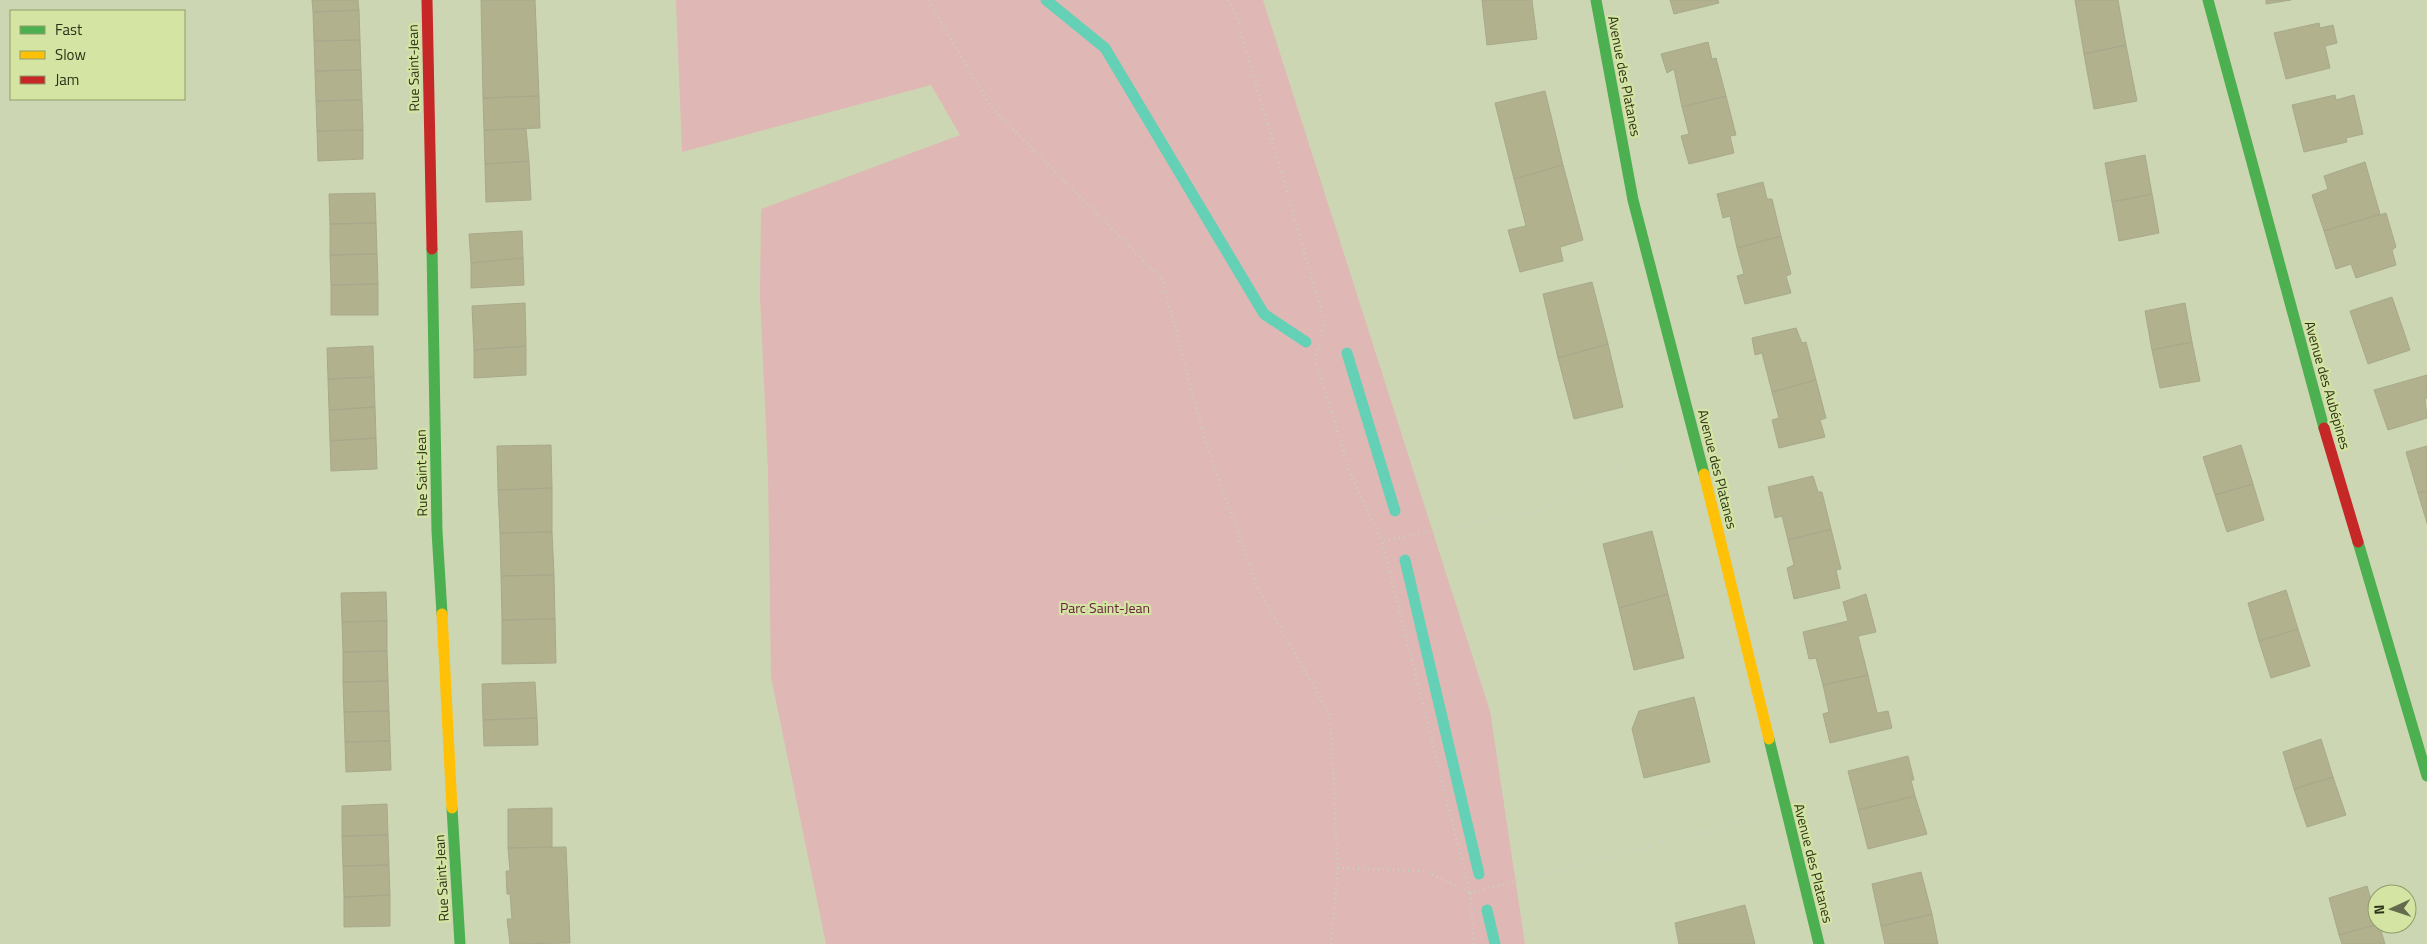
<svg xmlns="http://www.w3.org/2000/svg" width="2427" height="944" font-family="'Titillium Web',sans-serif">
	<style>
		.green { fill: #dfb7b4 }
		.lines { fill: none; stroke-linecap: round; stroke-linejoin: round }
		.stream { stroke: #64d1b6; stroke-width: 11 }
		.building { fill: #b1b18d; stroke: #a8a98c }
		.path { stroke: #cbcec3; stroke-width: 3; stroke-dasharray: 1 4; stroke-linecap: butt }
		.fast { stroke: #4caf50; stroke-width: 11 }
		.slow { stroke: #ffc107; stroke-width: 11 }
		.jam { stroke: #c62828; stroke-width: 11 }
		.labels { text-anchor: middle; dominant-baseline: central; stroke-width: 4.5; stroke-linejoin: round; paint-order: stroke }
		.street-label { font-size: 14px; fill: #2b3117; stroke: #d4e5a3 }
		.park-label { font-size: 14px; fill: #6a1c3c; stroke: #d4e5a3 }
	</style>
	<rect width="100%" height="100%" fill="#cdd6b2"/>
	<path class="green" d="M 676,0 L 1263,0 L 1490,711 L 1525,944 L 826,944 L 771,677 L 768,470 L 760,297 L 761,209 L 960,135 L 931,85 L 682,152 Z"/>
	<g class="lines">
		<path class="stream" d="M 1046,0 L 1105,48 L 1264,314 L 1306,342
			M 1347,353 L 1395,511
			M 1405,560 L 1479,874
			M 1487,910 L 1495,944"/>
	</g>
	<path class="building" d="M 312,0 L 358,0 L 359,10 L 313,12 Z
		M 481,0 L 535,0 L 539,96 L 483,98 Z
		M 1482,0 L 1532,0 L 1537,39 L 1487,45 Z
		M 1670,0 L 1718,0 L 1719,3 L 1674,14 Z
		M 2075,0 L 2118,0 L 2126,45 L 2084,54 Z
		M 2266,0 L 2291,0 L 2266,4 Z
		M 359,10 L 360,40 L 314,41 L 313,12 Z
		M 2319,23 L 2320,28 L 2333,25 L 2337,43 L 2325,46 L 2330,68 L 2286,79 L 2274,33 Z
		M 360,40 L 361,70 L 315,71 L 314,41 Z
		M 1708,42 L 1712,59 L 1716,58 L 1726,96 L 1682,107 L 1674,69 L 1667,73 L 1661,54 Z
		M 2126,45 L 2137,101 L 2094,109 L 2084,54 Z
		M 361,70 L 362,100 L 316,101 L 315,71 Z
		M 1545,91 L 1563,165 L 1514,179 L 1495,103 Z
		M 2335,95 L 2336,100 L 2354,95 L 2363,134 L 2346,138 L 2347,142 L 2304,152 L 2292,105 Z
		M 539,96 L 540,128 L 484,130 L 483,98 Z
		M 1726,96 L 1736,135 L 1730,136 L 1734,153 L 1689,164 L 1681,136 L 1689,134 L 1682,107 Z
		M 362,100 L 363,130 L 317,131 L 316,101 Z
		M 526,129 L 529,161 L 485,164 L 484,130 Z
		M 363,130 L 363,159 L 318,161 L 317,131 Z
		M 2145,155 L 2152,194 L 2112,202 L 2105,163 Z
		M 529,161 L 531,200 L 486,202 L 485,164 Z
		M 2365,162 L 2380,214 L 2324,231 L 2312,195 L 2328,189 L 2324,176 Z
		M 1563,165 L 1583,240 L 1560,247 L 1563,261 L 1520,272 L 1508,230 L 1526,226 L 1514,179 Z
		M 1763,182 L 1767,199 L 1772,199 L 1781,236 L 1737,248 L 1730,216 L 1723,218 L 1717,194 Z
		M 375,193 L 376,223 L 330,224 L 329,194 Z
		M 2152,194 L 2159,233 L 2119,241 L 2112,202 Z
		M 2386,213 L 2396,247 L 2392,250 L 2396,265 L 2356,278 L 2351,264 L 2336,269 L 2324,231 Z
		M 376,223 L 377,254 L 330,255 L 330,224 Z
		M 522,231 L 523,258 L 471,263 L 469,234 Z
		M 1781,236 L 1791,274 L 1786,276 L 1791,293 L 1745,304 L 1737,276 L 1744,274 L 1737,248 Z
		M 377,254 L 378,284 L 331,285 L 330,255 Z
		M 523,258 L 524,285 L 471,288 L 471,263 Z
		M 1592,282 L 1608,344 L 1558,358 L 1543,294 Z
		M 378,284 L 378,315 L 331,315 L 331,285 Z
		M 2392,297 L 2410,350 L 2368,364 L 2350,311 Z
		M 525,303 L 526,346 L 474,350 L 472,306 Z
		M 2185,303 L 2192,342 L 2152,350 L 2145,311 Z
		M 1796,328 L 1802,343 L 1806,342 L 1816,380 L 1772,392 L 1762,353 L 1755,355 L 1752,338 Z
		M 2192,342 L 2200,381 L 2160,388 L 2152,350 Z
		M 1608,344 L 1623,407 L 1574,419 L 1558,358 Z
		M 373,346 L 374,377 L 328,379 L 327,348 Z
		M 526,346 L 526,375 L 474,378 L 474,350 Z
		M 2427,375 L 2427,398 L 2425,399 L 2427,418 L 2388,430 L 2374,390 Z
		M 374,377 L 375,407 L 329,410 L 328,379 Z
		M 1816,380 L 1826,418 L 1820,420 L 1825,437 L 1779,448 L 1772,420 L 1779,418 L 1772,392 Z
		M 375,407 L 376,438 L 330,441 L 329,410 Z
		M 376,438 L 377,469 L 331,471 L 330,441 Z
		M 551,445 L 552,488 L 498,490 L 497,446 Z
		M 2241,445 L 2253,484 L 2215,495 L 2203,457 Z
		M 2427,446 L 2427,491 L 2418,493 L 2406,452 Z
		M 1813,476 L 1818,492 L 1822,492 L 1831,529 L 1788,540 L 1782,516 L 1775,518 L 1768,487 Z
		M 2253,484 L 2264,520 L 2227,532 L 2215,495 Z
		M 552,488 L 552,532 L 500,533 L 498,490 Z
		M 2427,491 L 2427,523 L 2418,493 Z
		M 1831,529 L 1841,569 L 1836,570 L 1840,588 L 1794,599 L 1787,568 L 1794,565 L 1788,540 Z
		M 1652,531 L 1668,594 L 1619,608 L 1603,544 Z
		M 552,532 L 554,575 L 501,576 L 500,533 Z
		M 554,575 L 555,619 L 502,620 L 501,576 Z
		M 2286,590 L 2298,629 L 2259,641 L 2248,603 Z
		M 386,592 L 387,621 L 342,622 L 341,593 Z
		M 1668,594 L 1684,658 L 1634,670 L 1619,608 Z
		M 1866,594 L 1876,632 L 1858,636 L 1868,675 L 1823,685 L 1816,658 L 1809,659 L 1803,632 L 1848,621 L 1843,602 Z
		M 555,619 L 556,663 L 502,664 L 502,620 Z
		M 387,621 L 387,651 L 343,652 L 342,622 Z
		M 2298,629 L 2310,666 L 2271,678 L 2259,641 Z
		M 387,651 L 388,681 L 343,682 L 343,652 Z
		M 1868,675 L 1877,713 L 1888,711 L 1892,728 L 1830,743 L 1823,714 L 1829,712 L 1823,685 Z
		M 388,681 L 389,711 L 344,712 L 343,682 Z
		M 535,682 L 537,718 L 483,720 L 482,684 Z
		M 1694,697 L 1710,762 L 1644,778 L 1632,729 L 1639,711 Z
		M 389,711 L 390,741 L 345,742 L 344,712 Z
		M 537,718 L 538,745 L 484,746 L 483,720 Z
		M 2321,739 L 2333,777 L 2294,789 L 2283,752 Z
		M 390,741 L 391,770 L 346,772 L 345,742 Z
		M 1908,756 L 1914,780 L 1911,780 L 1915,796 L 1858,810 L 1848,771 Z
		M 2333,777 L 2346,815 L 2307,827 L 2294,789 Z
		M 1915,796 L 1927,834 L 1868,849 L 1858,810 Z
		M 387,804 L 388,835 L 342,836 L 342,806 Z
		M 552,808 L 552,847 L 508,848 L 508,809 Z
		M 388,835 L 389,865 L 343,866 L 342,836 Z
		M 566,847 L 570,943 L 510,944 L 507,919 L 512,919 L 510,894 L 507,894 L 506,871 L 510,871 L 508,848 Z
		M 389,865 L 390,895 L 344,897 L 343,866 Z
		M 1921,872 L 1932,914 L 1881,926 L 1872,884 Z
		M 2367,886 L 2378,924 L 2339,935 L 2329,898 Z
		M 390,895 L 390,926 L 344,927 L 344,897 Z
		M 1745,905 L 1755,944 L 1679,944 L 1675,923 Z
		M 1932,914 L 1938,944 L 1885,944 L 1881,926 Z
		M 2379,924 L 2385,944 L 2342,944 L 2339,935 Z"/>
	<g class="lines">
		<path class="path" d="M 928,0 L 991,107 L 1162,279 L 1204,437 L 1257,587 L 1330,715 L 1338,868 L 1331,944
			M 1228,0 L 1236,15 L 1325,324 L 1315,359 L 1352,478 L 1382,541
			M 2397,558 L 2427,548
			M 1338,868 L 1426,871 L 1470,893
			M 1470,893 L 1382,541 L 1543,510 L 1665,444
			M 1474,944 L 1470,893 L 1757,818"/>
		<path class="fast" d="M 1596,0 L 1633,200 L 1704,474
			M 2208,0 L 2324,428
			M 432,249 L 437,531 L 442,614
			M 2358,542 L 2427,776
			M 1769,739 L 1819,944
			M 452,808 L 460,944"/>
		<path class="slow" d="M 1704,474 L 1769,739
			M 442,614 L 452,808"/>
		<path class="jam" d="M 427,0 L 432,249
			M 2324,428 L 2358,542"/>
	</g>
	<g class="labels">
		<g class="street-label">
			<text transform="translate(413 68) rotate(-91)">Rue Saint-Jean</text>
			<text transform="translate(1625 76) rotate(79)">Avenue des Platanes</text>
			<text transform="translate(2328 385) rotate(74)">Avenue des Aubépines</text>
			<text transform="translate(1718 469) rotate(76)">Avenue des Platanes</text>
			<text transform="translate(421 473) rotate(-91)">Rue Saint-Jean</text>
			<text transform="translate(1814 863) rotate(76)">Avenue des Platanes</text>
			<text transform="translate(441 878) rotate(-93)">Rue Saint-Jean</text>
		</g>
		<g class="park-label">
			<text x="1105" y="607">Parc Saint-Jean</text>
		</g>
	</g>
	<rect x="10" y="10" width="175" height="90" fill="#d4e5a3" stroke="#909d6b"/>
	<rect x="20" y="26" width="25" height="8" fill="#4caf50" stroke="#909d6b"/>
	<text x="55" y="35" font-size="15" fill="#2b3117">Fast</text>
	<rect x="20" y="51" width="25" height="8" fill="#ffc107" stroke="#909d6b"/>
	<text x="55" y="60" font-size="15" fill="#2b3117">Slow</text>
	<rect x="20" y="76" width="25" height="8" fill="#c62828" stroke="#909d6b"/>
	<text x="55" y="85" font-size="15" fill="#2b3117">Jam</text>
	<g transform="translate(2392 909) rotate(267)"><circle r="24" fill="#d4e5a3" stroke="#909d6b"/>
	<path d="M0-4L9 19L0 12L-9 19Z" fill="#646b4d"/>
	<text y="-8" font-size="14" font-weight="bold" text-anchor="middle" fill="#2b3117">N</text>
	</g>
</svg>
